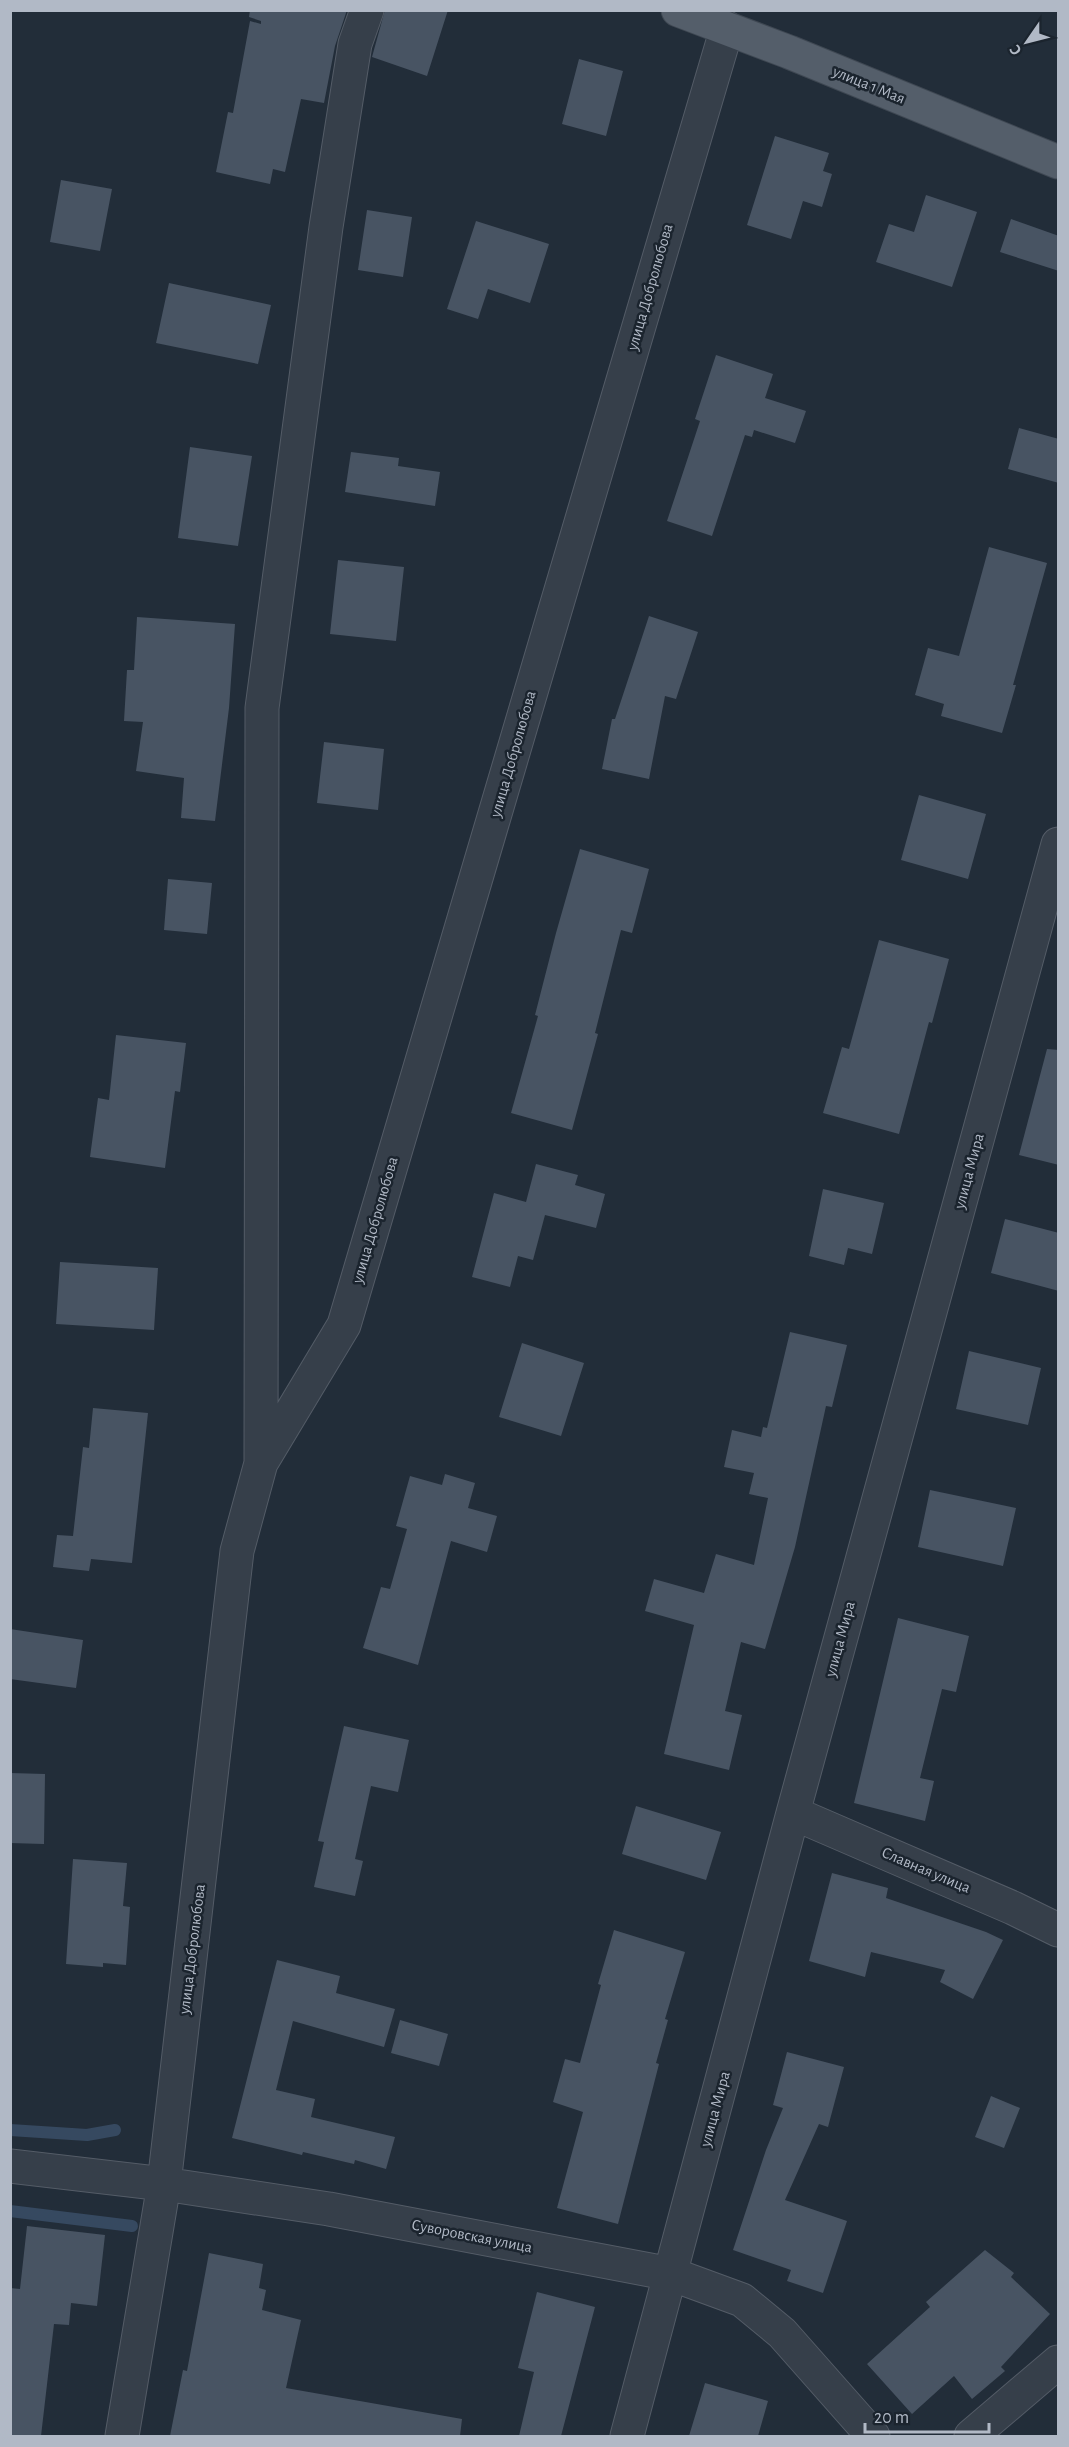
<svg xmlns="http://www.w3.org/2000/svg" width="1069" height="2447" font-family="'Alegreya Sans',sans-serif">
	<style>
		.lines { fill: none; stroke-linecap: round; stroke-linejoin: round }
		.stream { stroke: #364960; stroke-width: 12 }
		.building { fill: #485463 }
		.minor-casing { stroke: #545c67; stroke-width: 35 }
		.major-casing { stroke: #3f4853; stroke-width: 35 }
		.minor { stroke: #363f4a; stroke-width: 33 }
		.major { stroke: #545e6a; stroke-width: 33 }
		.labels { text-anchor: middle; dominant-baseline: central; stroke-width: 5; stroke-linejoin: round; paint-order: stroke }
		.street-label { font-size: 16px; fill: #b1b9c6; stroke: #1b242e }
	</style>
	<rect width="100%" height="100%" fill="#222d39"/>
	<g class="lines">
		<path class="stream" d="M 10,2130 L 87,2135 L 115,2130
			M 10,2211 L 132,2226"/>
	</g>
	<path class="building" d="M 250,10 L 347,10 L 335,46 L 324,103 L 301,99 L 285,172 L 273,169 L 270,184 L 216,172 L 228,112 L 233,113 L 250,21 L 261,24 L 261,21 L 249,17 Z
		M 385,10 L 448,10 L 427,76 L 372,57 Z
		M 579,59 L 623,71 L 606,136 L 562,124 Z
		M 775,136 L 829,153 L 823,171 L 832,174 L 822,207 L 803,201 L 791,239 L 747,225 Z
		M 61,180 L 112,189 L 100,251 L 50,242 Z
		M 926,195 L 977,212 L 952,287 L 876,262 L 889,224 L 914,232 Z
		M 367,210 L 412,217 L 403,277 L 358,270 Z
		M 1011,219 L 1059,236 L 1059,271 L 1000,252 Z
		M 476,221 L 549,244 L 530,303 L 488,289 L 478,319 L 447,309 Z
		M 169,283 L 271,305 L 258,364 L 156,343 Z
		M 716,355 L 773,374 L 765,398 L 806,411 L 795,443 L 754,430 L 752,437 L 745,435 L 712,536 L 667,521 L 700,421 L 695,419 Z
		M 1019,428 L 1059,439 L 1059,483 L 1008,469 Z
		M 190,447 L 252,456 L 238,546 L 178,538 Z
		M 351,452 L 399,458 L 398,466 L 440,472 L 435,506 L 345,492 Z
		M 989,547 L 1047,563 L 1013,685 L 1016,685 L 1002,733 L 941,716 L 944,704 L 915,695 L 928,648 L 959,656 Z
		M 338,560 L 404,567 L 396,641 L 330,634 Z
		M 649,616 L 698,632 L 676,699 L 665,696 L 649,779 L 602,769 L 612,719 L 615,719 Z
		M 137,617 L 235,624 L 229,708 L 215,821 L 181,818 L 184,778 L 136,771 L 143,722 L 124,721 L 127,670 L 134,670 Z
		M 324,742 L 384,749 L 378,810 L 317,803 Z
		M 919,795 L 986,814 L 968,879 L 901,860 Z
		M 580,849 L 649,869 L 632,933 L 621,930 L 595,1033 L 598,1034 L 572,1130 L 511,1113 L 538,1016 L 535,1015 L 556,933 Z
		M 168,879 L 212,883 L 207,934 L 164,930 Z
		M 879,940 L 949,959 L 932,1023 L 929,1022 L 899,1134 L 823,1113 L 842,1047 L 849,1049 Z
		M 116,1035 L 186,1043 L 180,1092 L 175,1091 L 165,1168 L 90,1157 L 98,1098 L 109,1100 Z
		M 1047,1049 L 1059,1050 L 1059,1165 L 1019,1155 Z
		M 536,1164 L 578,1175 L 575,1185 L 605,1194 L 596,1228 L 545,1215 L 533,1260 L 518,1256 L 510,1287 L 472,1277 L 494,1193 L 526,1202 Z
		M 823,1189 L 884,1203 L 872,1254 L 848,1248 L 844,1265 L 809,1256 Z
		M 1005,1219 L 1059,1233 L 1059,1291 L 991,1273 Z
		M 60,1262 L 158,1268 L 154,1330 L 56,1324 Z
		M 790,1332 L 847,1345 L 832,1407 L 826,1406 L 795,1547 L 765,1649 L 741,1642 L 725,1711 L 742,1715 L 729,1770 L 664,1754 L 694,1625 L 645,1611 L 654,1579 L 704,1593 L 716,1554 L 754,1565 L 768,1498 L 749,1494 L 754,1473 L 724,1467 L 732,1430 L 761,1437 L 763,1427 L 767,1428 Z
		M 522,1343 L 584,1363 L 561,1436 L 499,1417 Z
		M 969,1351 L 1041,1368 L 1028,1425 L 956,1409 Z
		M 93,1408 L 148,1413 L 132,1563 L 91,1559 L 89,1571 L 53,1567 L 57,1535 L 73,1536 L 83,1447 L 89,1448 Z
		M 445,1474 L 475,1483 L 468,1508 L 497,1516 L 487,1552 L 451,1541 L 418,1665 L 363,1648 L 381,1587 L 390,1589 L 407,1529 L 396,1526 L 410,1476 L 442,1485 Z
		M 930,1490 L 1016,1508 L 1003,1566 L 918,1547 Z
		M 898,1618 L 969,1636 L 956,1692 L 942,1689 L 920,1778 L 934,1781 L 925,1821 L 854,1803 Z
		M 10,1629 L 83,1640 L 76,1688 L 10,1679 Z
		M 344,1726 L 409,1740 L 398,1792 L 371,1786 L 355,1859 L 363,1861 L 355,1896 L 314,1887 L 324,1842 L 318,1841 Z
		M 10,1773 L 45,1774 L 44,1844 L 10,1843 Z
		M 636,1806 L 721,1832 L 706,1880 L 622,1854 Z
		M 73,1859 L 127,1863 L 123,1906 L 130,1907 L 126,1965 L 103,1963 L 103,1967 L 66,1964 Z
		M 832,1873 L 888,1888 L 886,1898 L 986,1932 L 1003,1940 L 973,1999 L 940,1982 L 945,1970 L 871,1952 L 865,1977 L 809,1961 Z
		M 614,1930 L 685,1952 L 665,2019 L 668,2020 L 656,2063 L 659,2064 L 618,2224 L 557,2208 L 583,2112 L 553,2102 L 565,2059 L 580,2063 L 601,1985 L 598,1984 Z
		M 277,1960 L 340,1976 L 336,1993 L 395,2009 L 384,2047 L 293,2021 L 276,2090 L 315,2099 L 311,2117 L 395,2137 L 386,2169 L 355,2160 L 354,2164 L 303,2152 L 302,2155 L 232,2138 Z
		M 400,2020 L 448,2034 L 439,2066 L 391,2053 Z
		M 787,2052 L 844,2067 L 828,2127 L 819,2124 L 785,2200 L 847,2221 L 823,2293 L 787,2281 L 791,2270 L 733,2250 L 766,2150 L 783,2108 L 773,2105 Z
		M 991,2096 L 1020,2108 L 1004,2148 L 975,2137 Z
		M 27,2226 L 105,2235 L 97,2306 L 71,2303 L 69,2325 L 54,2324 L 41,2436 L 10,2436 L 10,2288 L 20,2289 Z
		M 985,2250 L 1014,2273 L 1011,2277 L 1050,2314 L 1001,2367 L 1005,2371 L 972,2399 L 954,2376 L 912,2414 L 867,2364 L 930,2307 L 926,2302 Z
		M 209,2253 L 263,2264 L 259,2288 L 266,2290 L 262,2310 L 301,2320 L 286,2388 L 462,2419 L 460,2436 L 170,2436 L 183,2370 L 187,2371 Z
		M 537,2292 L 595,2307 L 561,2436 L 519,2436 L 534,2372 L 518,2368 Z
		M 705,2383 L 768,2401 L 758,2436 L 689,2436 Z"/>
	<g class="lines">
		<g class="minor-casing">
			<path id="minor" d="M 261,1463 L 344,1325 L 727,28
				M 793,1813 L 1013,1908 L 1058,1930
				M 10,2166 L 164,2184 L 329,2209 L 671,2274 L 742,2300 L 782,2333 L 873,2436
				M 122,2436 L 164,2184 L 237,1551 L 261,1463 L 262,708 L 326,227 L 355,44 L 367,10
				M 627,2436 L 793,1813 L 1058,844
				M 971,2436 L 1058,2362"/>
		</g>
		<g class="major-casing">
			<path id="major" d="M 678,10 L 789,52 L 1058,162"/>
		</g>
		<use href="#minor" class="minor"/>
		<use href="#major" class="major"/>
	</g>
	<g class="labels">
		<g class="street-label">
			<text transform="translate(869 85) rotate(22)">улица 1 Мая</text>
			<text transform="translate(650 287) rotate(-74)">улица Добролюбова</text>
			<text transform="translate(513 754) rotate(-74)">улица Добролюбова</text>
			<text transform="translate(969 1171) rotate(-75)">улица Мира</text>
			<text transform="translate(375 1220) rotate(-74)">улица Добролюбова</text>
			<text transform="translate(840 1639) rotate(-75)">улица Мира</text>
			<text transform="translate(926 1870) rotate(23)">Славная улица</text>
			<text transform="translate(192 1949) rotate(-83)">улица Добролюбова</text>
			<text transform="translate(715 2109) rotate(-75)">улица Мира</text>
			<text transform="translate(472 2236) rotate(11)">Суворовская улица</text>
		</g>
	</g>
	<rect width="1069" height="2447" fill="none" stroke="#b1b9c6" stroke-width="24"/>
	<g transform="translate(1027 42) rotate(235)" stroke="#1b242e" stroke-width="4.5" paint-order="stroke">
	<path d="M0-4.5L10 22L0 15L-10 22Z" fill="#b1b9c6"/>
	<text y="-9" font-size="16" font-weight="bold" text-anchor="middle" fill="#b1b9c6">С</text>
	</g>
	<path d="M865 2423v9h124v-9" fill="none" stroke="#b1b9c6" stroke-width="3"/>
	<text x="874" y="2423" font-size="18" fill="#b1b9c6" stroke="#1b242e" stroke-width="4.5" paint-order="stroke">20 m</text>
</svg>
